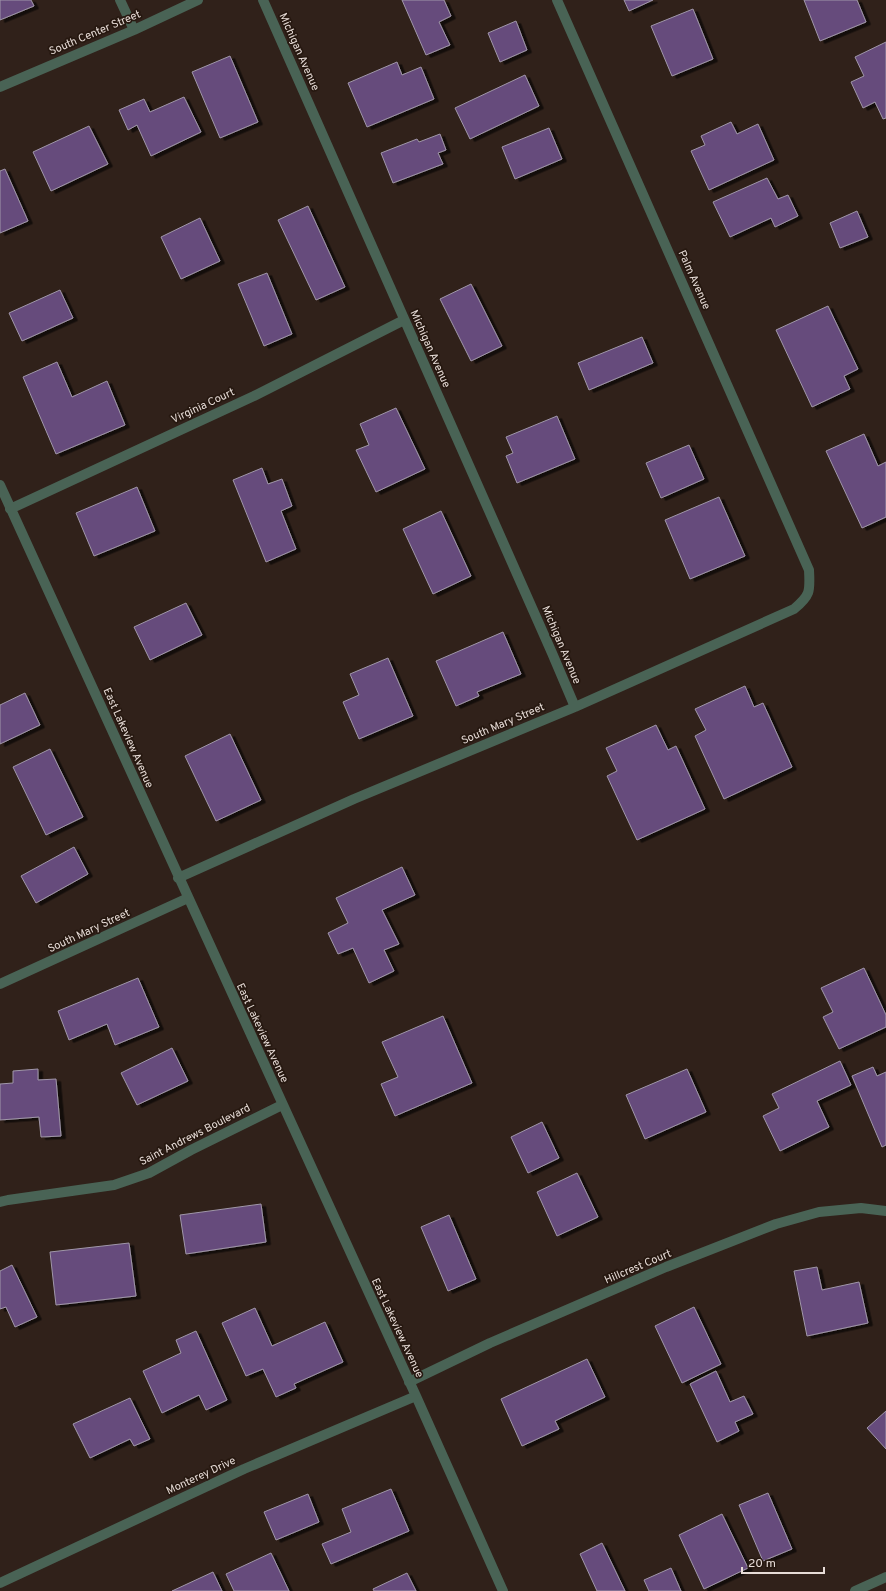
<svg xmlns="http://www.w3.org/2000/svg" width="886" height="1591" font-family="Overpass,sans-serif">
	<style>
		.building { fill: #664b7c; stroke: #a097a9; filter: url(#shadow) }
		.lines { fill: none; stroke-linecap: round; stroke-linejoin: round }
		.minor { stroke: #496355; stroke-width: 10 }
		.labels { text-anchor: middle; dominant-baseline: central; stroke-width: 3.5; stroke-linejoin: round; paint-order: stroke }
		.street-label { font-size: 11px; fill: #e7dcd7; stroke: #261810 }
	</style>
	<defs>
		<filter id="shadow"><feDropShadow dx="4.5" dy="2.5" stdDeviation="0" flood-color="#0009"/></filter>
	</defs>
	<rect width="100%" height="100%" fill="#30211a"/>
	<path class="building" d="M 0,0 L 31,0 L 34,6 L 0,20 Z
		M 402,0 L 444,0 L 451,16 L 439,22 L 450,45 L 426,55 Z
		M 624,0 L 653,0 L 629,11 Z
		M 804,0 L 857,0 L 866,22 L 820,41 Z
		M 693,9 L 713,59 L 672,76 L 651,26 Z
		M 516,21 L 527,50 L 500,62 L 488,33 Z
		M 886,42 L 886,118 L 883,119 L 875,102 L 863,108 L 851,82 L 864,76 L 855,57 Z
		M 230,56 L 258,122 L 220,138 L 192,72 Z
		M 397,62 L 402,75 L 421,67 L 434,99 L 367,127 L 348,83 Z
		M 525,75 L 539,106 L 470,139 L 455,108 Z
		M 184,97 L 201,132 L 151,156 L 137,125 L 128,130 L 119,110 L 144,99 L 150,112 Z
		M 731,122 L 737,134 L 758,124 L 774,160 L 709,190 L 691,151 L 705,145 L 701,136 Z
		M 89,126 L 108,164 L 51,191 L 33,152 Z
		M 549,128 L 562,159 L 515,179 L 502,147 Z
		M 440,134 L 446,150 L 438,153 L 443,164 L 393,183 L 381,153 L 417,139 L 419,142 Z
		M 5,169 L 28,221 L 0,233 L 0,171 Z
		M 767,178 L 778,199 L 788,195 L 798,216 L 775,227 L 771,218 L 730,237 L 713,202 Z
		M 308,206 L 345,287 L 316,300 L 278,220 Z
		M 857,211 L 868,237 L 840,248 L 830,223 Z
		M 200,218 L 220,261 L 181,279 L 161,237 Z
		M 267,273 L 292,334 L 264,346 L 238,284 Z
		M 471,284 L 502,346 L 471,361 L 440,299 Z
		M 60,290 L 73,318 L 22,341 L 9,313 Z
		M 828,306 L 858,369 L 844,376 L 850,389 L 812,407 L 776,330 Z
		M 642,337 L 653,363 L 589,390 L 578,363 Z
		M 57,362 L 72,397 L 107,381 L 125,425 L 56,454 L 23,377 Z
		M 396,408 L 425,469 L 376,492 L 356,450 L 369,445 L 360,424 Z
		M 557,416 L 575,459 L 517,483 L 506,456 L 513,453 L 506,437 Z
		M 864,434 L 878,466 L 886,462 L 886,517 L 862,528 L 826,451 Z
		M 689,445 L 704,479 L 661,498 L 646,463 Z
		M 262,468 L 268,484 L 282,479 L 292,506 L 281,511 L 296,549 L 266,562 L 233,480 Z
		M 137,487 L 155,531 L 94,556 L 76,513 Z
		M 719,497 L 745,556 L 690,579 L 665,520 Z
		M 441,511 L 471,576 L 433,594 L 403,529 Z
		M 186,603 L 202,635 L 150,660 L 134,627 Z
		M 503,632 L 521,674 L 477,692 L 479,696 L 456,706 L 436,661 Z
		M 388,658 L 413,716 L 359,739 L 343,702 L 359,695 L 350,674 Z
		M 745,686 L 754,707 L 763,703 L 792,767 L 724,799 L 695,736 L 706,730 L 695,709 Z
		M 25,693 L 40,725 L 0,744 L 0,705 Z
		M 656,725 L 668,750 L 676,746 L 705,809 L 637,840 L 607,776 L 617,771 L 606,748 Z
		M 230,734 L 261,800 L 216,821 L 185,756 Z
		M 50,749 L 83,817 L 46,835 L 13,767 Z
		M 74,847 L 88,874 L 36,903 L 21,876 Z
		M 402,867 L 415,895 L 382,910 L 399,944 L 384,950 L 394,971 L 369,983 L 353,948 L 338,954 L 328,933 L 348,923 L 336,898 Z
		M 864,968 L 886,1015 L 886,1027 L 839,1049 L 823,1017 L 833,1012 L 821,988 Z
		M 138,978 L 159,1027 L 115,1045 L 107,1024 L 69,1040 L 58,1011 Z
		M 443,1016 L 472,1083 L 395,1116 L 381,1084 L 398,1077 L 382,1042 Z
		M 172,1048 L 188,1081 L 137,1105 L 121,1073 Z
		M 840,1061 L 851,1085 L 817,1101 L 829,1127 L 780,1151 L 763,1116 L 779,1108 L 772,1094 Z
		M 873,1067 L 877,1076 L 886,1072 L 886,1145 L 882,1147 L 852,1076 Z
		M 38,1069 L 38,1080 L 56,1079 L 61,1136 L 41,1137 L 39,1117 L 0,1120 L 0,1084 L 13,1083 L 13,1071 Z
		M 687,1069 L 706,1112 L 645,1139 L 626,1095 Z
		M 542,1122 L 559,1158 L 528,1173 L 511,1137 Z
		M 577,1173 L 598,1217 L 557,1236 L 537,1192 Z
		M 261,1204 L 266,1242 L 186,1254 L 180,1215 Z
		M 449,1215 L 476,1279 L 448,1291 L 421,1227 Z
		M 129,1243 L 136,1296 L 56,1305 L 50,1252 Z
		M 12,1265 L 37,1317 L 15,1327 L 6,1307 L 0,1309 L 0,1271 Z
		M 817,1267 L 822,1290 L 859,1282 L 868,1323 L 807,1336 L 794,1271 Z
		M 694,1307 L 721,1364 L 682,1383 L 655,1326 Z
		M 255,1308 L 272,1346 L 325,1322 L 343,1362 L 294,1384 L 296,1388 L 276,1397 L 263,1369 L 246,1376 L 222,1323 Z
		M 196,1331 L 227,1400 L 206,1410 L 199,1395 L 162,1413 L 143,1371 L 181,1353 L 176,1340 Z
		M 587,1359 L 605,1397 L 555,1421 L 559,1429 L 522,1446 L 501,1399 Z
		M 716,1371 L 730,1402 L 744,1396 L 753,1414 L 735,1422 L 739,1431 L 717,1442 L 690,1384 Z
		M 130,1398 L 150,1439 L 134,1446 L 130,1439 L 90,1458 L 73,1424 Z
		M 886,1411 L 886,1449 L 867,1428 Z
		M 391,1489 L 409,1531 L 331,1564 L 322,1544 L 351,1532 L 342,1509 Z
		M 768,1493 L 792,1549 L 763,1561 L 739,1505 Z
		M 308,1494 L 319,1522 L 276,1540 L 264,1512 Z
		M 722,1514 L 748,1568 L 704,1589 L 679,1535 Z
		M 602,1543 L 625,1591 L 597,1591 L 580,1554 Z
		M 271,1553 L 289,1591 L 234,1591 L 226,1574 Z
		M 671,1568 L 681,1591 L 649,1591 L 644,1580 Z
		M 213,1572 L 222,1591 L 172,1591 Z
		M 407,1573 L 416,1591 L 374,1591 L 373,1589 Z"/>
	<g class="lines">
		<path class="minor" d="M 120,0 L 134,30
			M 263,0 L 552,653 L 575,707
			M 0,87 L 134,30 L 198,0
			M 0,485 L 416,1396 L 503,1591
			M 10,509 L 254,396 L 404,320
			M 178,878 L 354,799 L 575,707 L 794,609 C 811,595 810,591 809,570 L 557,0
			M 0,984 L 188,898
			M 0,1202 L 8,1200 L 114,1185 L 149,1173 L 191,1150 L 282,1105
			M 409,1382 L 490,1343 L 666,1267 L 776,1224 L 819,1212 L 861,1208 L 886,1211
			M 0,1583 L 244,1469 L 416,1396
			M 855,1591 L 886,1577"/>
	</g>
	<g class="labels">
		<g class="street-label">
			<text transform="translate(95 33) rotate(-23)">South Center Street</text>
			<text transform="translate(299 52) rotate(66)">Michigan Avenue</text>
			<text transform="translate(694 280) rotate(66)">Palm Avenue</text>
			<text transform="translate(430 349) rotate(66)">Michigan Avenue</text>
			<text transform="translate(203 406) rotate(-25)">Virginia Court</text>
			<text transform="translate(561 645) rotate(67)">Michigan Avenue</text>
			<text transform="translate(503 724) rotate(-23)">South Mary Street</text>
			<text transform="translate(128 738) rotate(66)">East Lakeview Avenue</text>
			<text transform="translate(89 931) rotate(-25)">South Mary Street</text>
			<text transform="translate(262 1033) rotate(65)">East Lakeview Avenue</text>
			<text transform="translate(195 1135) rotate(-27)">Saint Andrews Boulevard</text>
			<text transform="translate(638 1267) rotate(-23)">Hillcrest Court</text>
			<text transform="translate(397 1328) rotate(65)">East Lakeview Avenue</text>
			<text transform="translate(201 1476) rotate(-25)">Monterey Drive</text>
		</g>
	</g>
	<path d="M742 1567v6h82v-6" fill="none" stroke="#e7dcd7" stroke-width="2"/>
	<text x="748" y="1567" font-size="12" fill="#e7dcd7" stroke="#261810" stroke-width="3" paint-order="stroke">20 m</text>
</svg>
